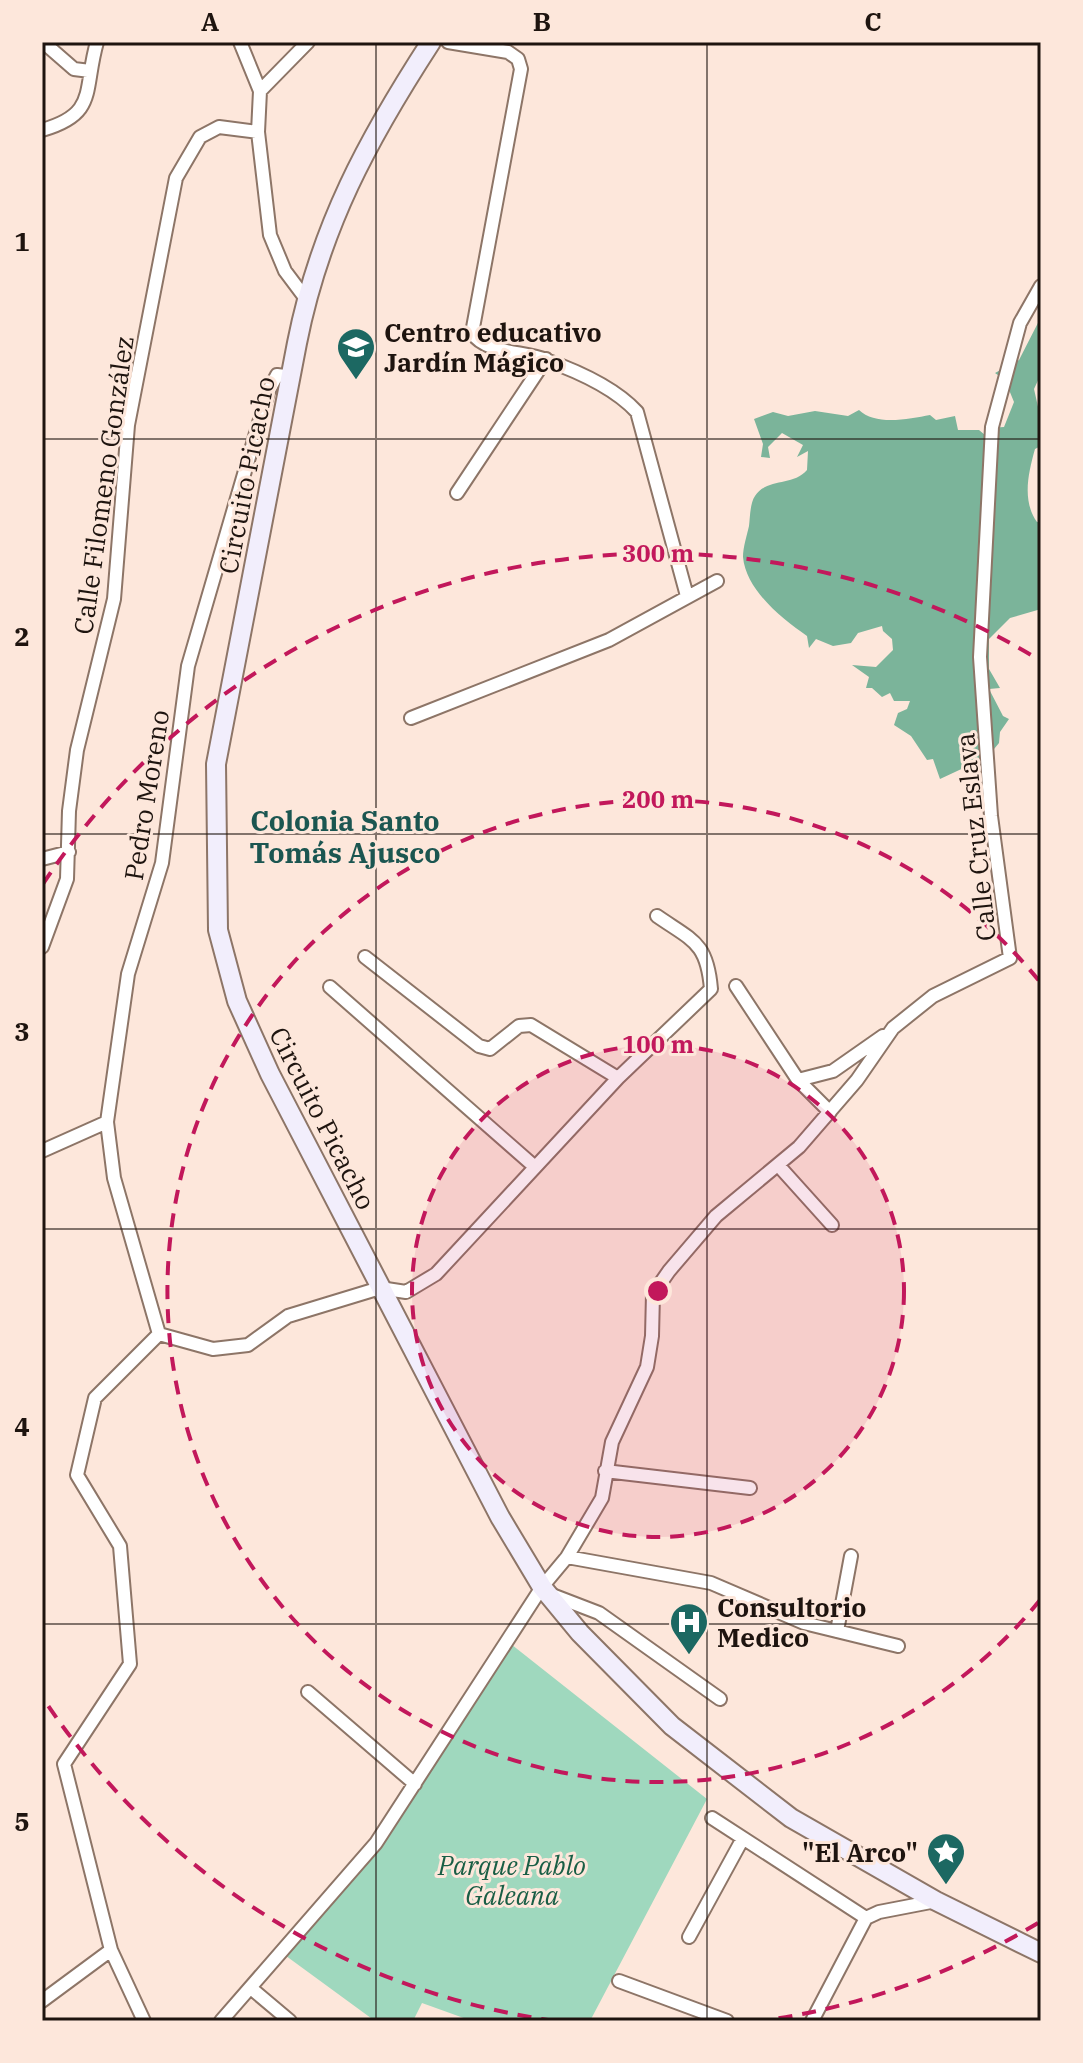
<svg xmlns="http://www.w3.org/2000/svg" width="1083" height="2063" font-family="'IBM Plex Serif',serif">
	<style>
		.green { fill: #9fd8be }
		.forest { fill: #7bb49a }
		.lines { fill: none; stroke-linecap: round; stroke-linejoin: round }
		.minor-casing { stroke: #8d7567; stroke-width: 16 }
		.secondary-casing { stroke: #8d7567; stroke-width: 22 }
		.minor { stroke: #fff; stroke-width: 12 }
		.secondary { stroke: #f2eefc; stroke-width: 18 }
		.grid { fill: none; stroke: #1e140f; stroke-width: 2; stroke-opacity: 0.55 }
		.ring { fill: none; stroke: #c2185b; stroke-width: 4; stroke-dasharray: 14 10 }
		.labels { text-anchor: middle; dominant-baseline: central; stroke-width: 6; stroke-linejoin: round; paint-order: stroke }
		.poi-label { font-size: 26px; font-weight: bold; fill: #1e140f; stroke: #fde7db; text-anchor: start }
		.street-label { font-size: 26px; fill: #1e140f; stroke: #fde7db }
		.park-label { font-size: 26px; font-style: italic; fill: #195e45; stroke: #fde7db }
		.neighbourhood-label { font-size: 28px; font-weight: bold; fill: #1b5651; stroke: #fde7db }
		.centre { fill: #c2185b; stroke: #fde7db; stroke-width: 4 }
		.ring-label { font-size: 24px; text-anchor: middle; font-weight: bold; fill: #c2185b; stroke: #fde7db; stroke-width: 6; stroke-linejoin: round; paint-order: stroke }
		.neatline { fill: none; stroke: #1e140f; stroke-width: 3 }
		.grid-label { font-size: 26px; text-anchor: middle; font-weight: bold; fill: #1e140f }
	</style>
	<rect width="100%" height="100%" fill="#fde7db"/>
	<path class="green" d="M 507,1641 L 707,1799 L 590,2021 L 472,2021 L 422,2003 L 413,2021 L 375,2021 L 282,1953 L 376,1843 Z"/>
	<path class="forest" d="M 1041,317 L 1041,374 L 1034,389 L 1041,420 L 1041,446 L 1035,449 C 1028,474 1022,501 1037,522 L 1041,522 L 1041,609 L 1010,618 L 989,639 L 989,669 L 1000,688 L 989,689 L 1003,716 L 1009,719 L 1000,732 L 999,743 L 980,766 L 970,765 L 940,779 L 933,759 L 927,760 L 911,736 L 894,725 L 898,713 L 907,709 L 910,701 L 894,701 L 890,693 L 882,697 L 872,688 L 866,688 L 869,677 L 852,665 L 876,667 L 893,650 L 892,639 L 883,631 L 882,626 L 858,633 L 851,643 L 833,646 L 816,639 L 809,648 L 807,636 C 782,619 746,590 743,557 C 743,547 747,535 749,526 C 750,518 750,503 755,496 C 768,477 792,487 807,470 L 808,451 L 797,457 L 803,445 L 782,433 L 768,447 L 770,458 L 761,457 L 763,444 L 754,419 L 773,412 L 788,416 L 815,411 L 848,416 L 859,410 C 875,426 909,419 930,415 L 936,420 L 955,416 L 958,430 L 979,430 L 985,435 L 989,428 L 1004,427 L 1014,402 L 1005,380 L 995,373 L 1019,360 Z"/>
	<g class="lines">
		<g class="minor-casing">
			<path id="minor" d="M 43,42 L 74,69 L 90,71
				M 240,42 L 260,91 L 258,132 L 270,235 L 285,271 L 306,299
				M 448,42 L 508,52 L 518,59 L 521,69 L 472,333 C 486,354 524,351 546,360 C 577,371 615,388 637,412 L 687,596
				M 260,91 L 308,42
				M 42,130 C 98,114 83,91 97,42
				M 457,493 L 546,359
				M 411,718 L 609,640 L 717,581
				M 42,859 L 69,852
				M 42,947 L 67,879 L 69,811 L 77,750 L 114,599 L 128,425 L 176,178 L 200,137 L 219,127 L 258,132
				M 365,957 L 479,1046 L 490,1049 L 519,1026 L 531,1025 L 618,1078
				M 736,986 L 798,1080 L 830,1112
				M 330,987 L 535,1167
				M 798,1080 L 833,1071 L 883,1036
				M 42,1151 L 107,1122
				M 778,1165 L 832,1225
				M 159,1334 L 114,1178 L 107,1122 L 128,974 L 162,863 L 188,666 L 268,392 L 277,375 L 292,377
				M 159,1334 L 213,1349 L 248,1345 L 288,1316 L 380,1288 L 406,1292 L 436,1274 L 618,1078 L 711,989 C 707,942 693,941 657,916
				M 605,1471 L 750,1488
				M 567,1557 L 711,1583 L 804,1623 L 898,1646
				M 547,1593 L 599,1613 L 720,1699
				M 837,1631 L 851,1556
				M 308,1692 L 415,1784
				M 712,1818 L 866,1918
				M 689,1937 L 742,1840
				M 619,1981 L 727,2021
				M 252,1989 L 290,2021
				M 42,2001 L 111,1950
				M 144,2021 L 111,1950 L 64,1764 L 130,1664 L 120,1546 L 77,1475 L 95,1398 L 159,1334
				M 221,2021 L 376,1843 L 542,1587 L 567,1557 L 602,1498 L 612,1442 L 647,1367 L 652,1336 L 653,1294 L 669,1271 L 716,1216 L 799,1147 L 857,1080 L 893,1028 L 933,996 L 1010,958 L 991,816 L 980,657 L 992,427 L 1020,323 L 1041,286
				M 812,2021 L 866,1918 L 879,1912 L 936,1901"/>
		</g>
		<g class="secondary-casing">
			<path id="secondary" d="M 431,42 C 368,139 320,227 297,343 L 216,764 L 218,930 L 237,1001 L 270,1074 L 500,1517 L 542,1587 L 580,1633 L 672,1726 L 791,1818 L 936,1901 L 1041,1953"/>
		</g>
		<use href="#minor" class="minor"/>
		<use href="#secondary" class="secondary"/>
	</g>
	<path class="grid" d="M 376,42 L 376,2021M 707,42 L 707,2021M 42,439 L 1041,439M 42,834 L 1041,834M 42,1229 L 1041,1229M 42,1624 L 1041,1624"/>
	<circle cx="658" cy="1291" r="246" fill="#c2185b" fill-opacity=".12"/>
	<g class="ring">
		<circle cx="658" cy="1291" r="246"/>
		<path d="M1040 1600A491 491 0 1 1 1040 982"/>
		<path d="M1038 1923A737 737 0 0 1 761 2021M555 2021A737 737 0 0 1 43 1698M43 884A737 737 0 0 1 1038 659"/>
	</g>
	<defs>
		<g id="school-pin" transform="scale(2)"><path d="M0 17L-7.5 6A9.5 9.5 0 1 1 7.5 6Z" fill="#1c6862" stroke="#fde7db"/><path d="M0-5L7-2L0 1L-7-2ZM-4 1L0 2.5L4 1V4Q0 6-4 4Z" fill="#fff"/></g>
		<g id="hospital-pin" transform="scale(2)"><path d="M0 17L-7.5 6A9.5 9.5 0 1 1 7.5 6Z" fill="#1c6862" stroke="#fde7db"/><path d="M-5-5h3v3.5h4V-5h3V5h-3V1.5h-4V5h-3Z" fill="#fff"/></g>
		<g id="sight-pin" transform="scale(2)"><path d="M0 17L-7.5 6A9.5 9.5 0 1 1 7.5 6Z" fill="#1c6862" stroke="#fde7db"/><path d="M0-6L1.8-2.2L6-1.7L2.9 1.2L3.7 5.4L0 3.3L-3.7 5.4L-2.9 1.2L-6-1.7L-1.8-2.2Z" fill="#fff"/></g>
	</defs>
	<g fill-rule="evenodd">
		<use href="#school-pin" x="356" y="347"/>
		<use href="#hospital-pin" x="689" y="1622"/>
		<use href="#sight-pin" x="946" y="1852"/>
	</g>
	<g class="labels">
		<g class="poi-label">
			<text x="384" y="332">Centro educativo<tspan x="384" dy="30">Jardín Mágico</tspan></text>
			<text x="717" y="1607">Consultorio<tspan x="717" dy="30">Medico</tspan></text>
			<text x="918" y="1852" text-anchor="end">"El Arco"</text>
		</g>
		<g class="street-label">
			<text transform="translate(246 475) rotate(-79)">Circuito Picacho</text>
			<text transform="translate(103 485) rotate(-82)">Calle Filomeno González</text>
			<text transform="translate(146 795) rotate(-81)">Pedro Moreno</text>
			<text transform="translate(975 837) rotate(-96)">Calle Cruz Eslava</text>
			<text transform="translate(323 1118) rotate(63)">Circuito Picacho</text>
		</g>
		<g class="park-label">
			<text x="512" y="1865">Parque Pablo<tspan x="512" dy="30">Galeana</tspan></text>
		</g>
		<g class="neighbourhood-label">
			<text x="345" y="820">Colonia Santo<tspan x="345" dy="32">Tomás Ajusco</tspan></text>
		</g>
	</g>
	<circle cx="658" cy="1291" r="12" class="centre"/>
	<g class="ring-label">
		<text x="658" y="562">300 m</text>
		<text x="658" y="808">200 m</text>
		<text x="658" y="1053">100 m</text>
	</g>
	<rect width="1083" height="2063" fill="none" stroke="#fde7db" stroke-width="88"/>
	<rect x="44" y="44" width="995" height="1975" class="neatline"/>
	<g class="grid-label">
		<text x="210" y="31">A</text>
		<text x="542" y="31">B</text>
		<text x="873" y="31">C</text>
		<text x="22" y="251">1</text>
		<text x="22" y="646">2</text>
		<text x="22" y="1041">3</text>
		<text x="22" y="1436">4</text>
		<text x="22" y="1831">5</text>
	</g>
</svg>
